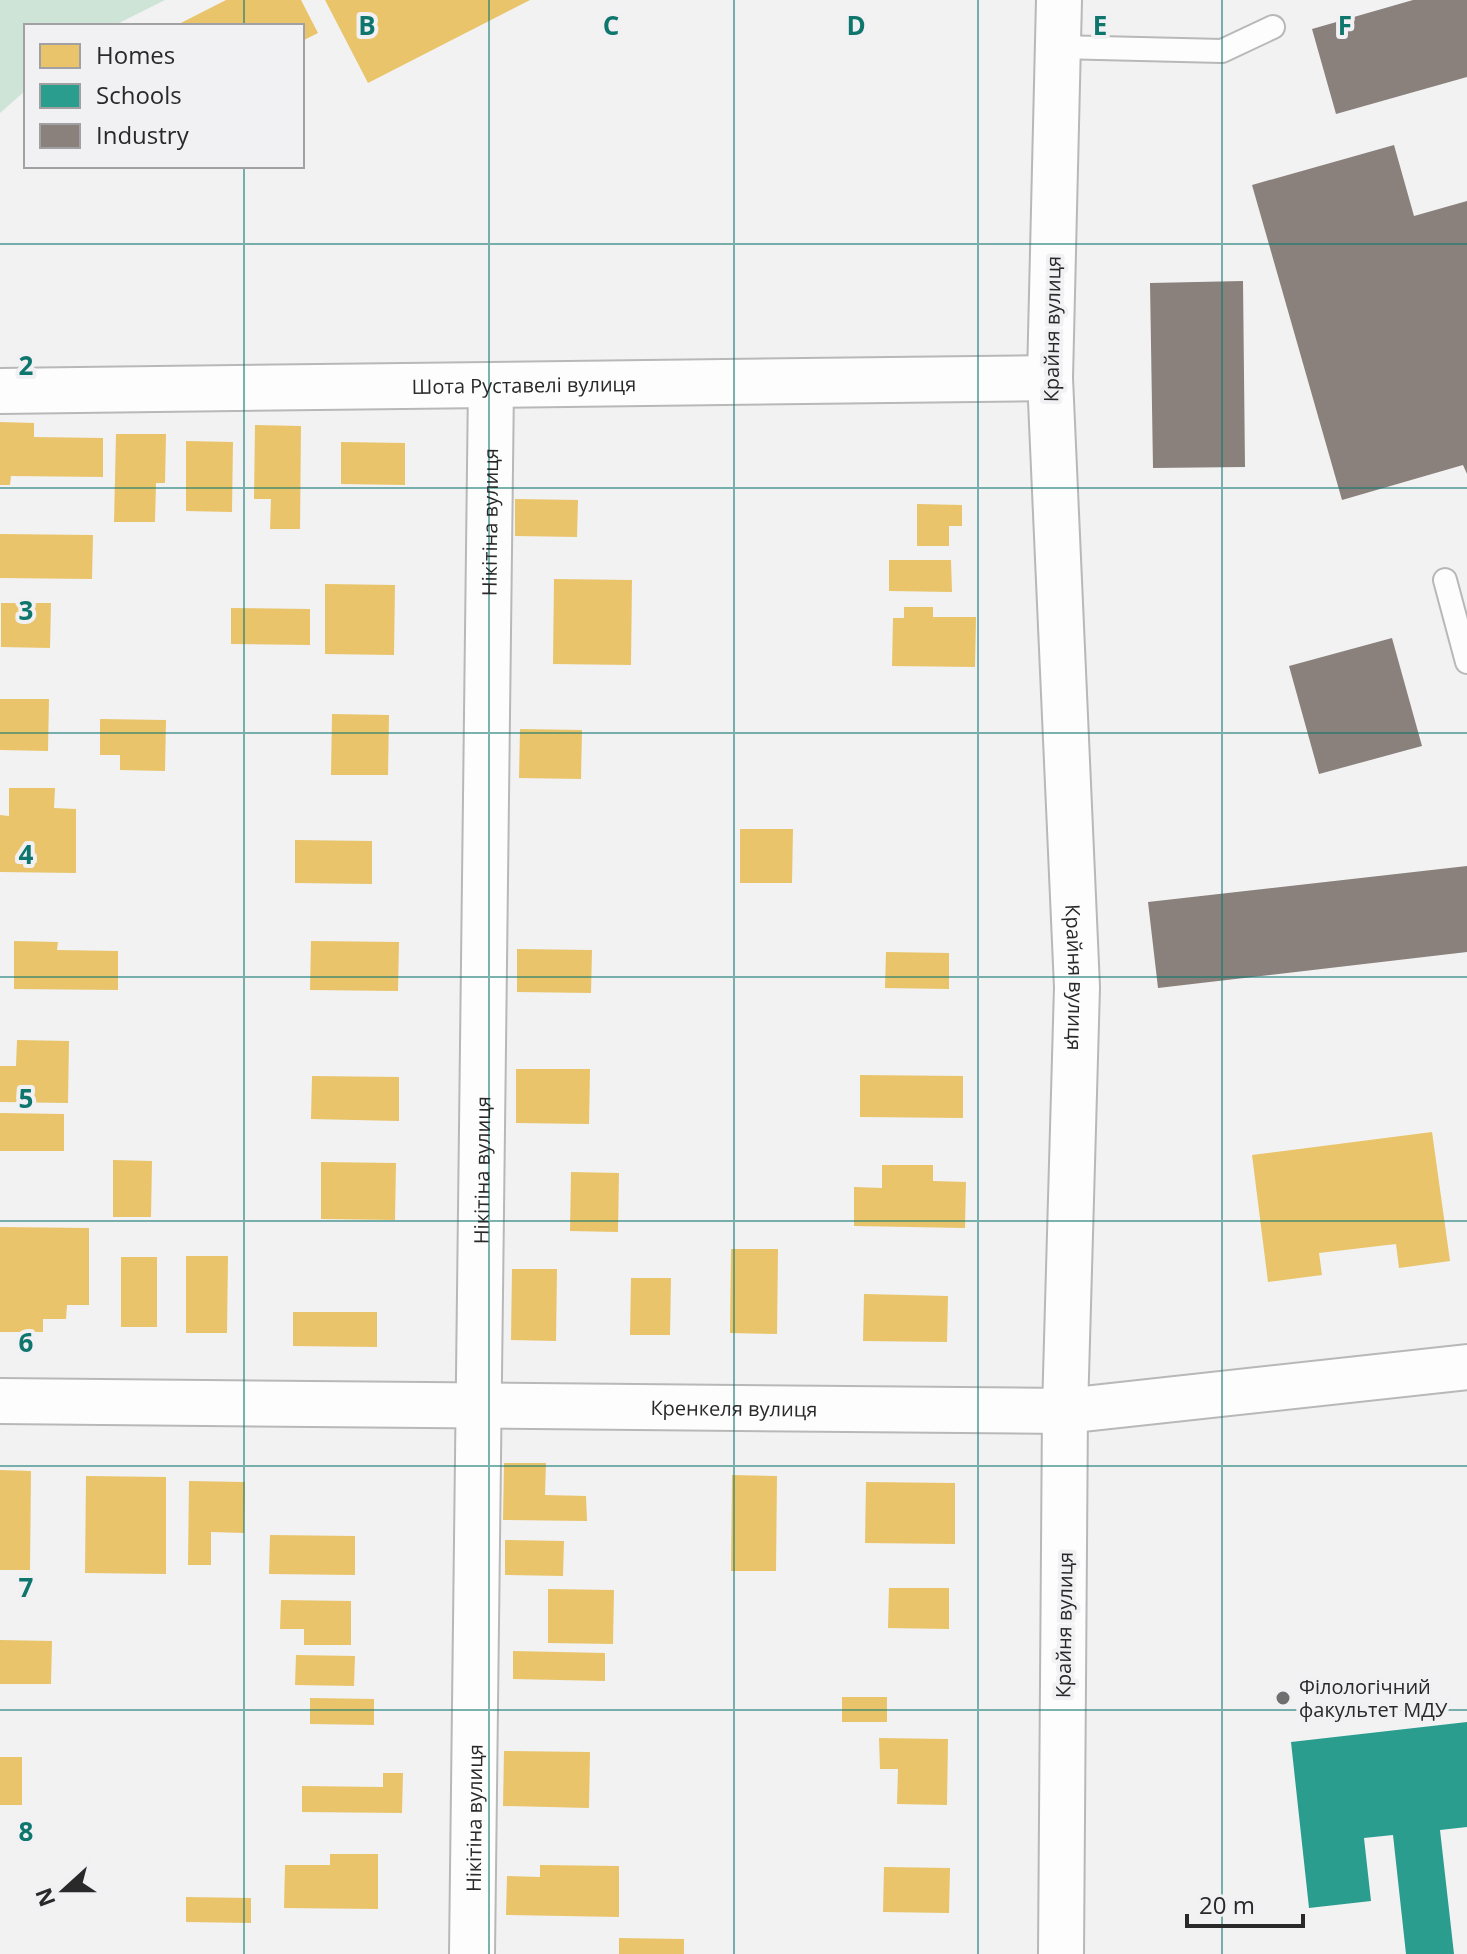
<svg xmlns="http://www.w3.org/2000/svg" width="1467" height="1954" font-family="'Open Sans',sans-serif">
	<style>
		.green { fill: #cde4d6 }
		.homes { fill: #e9c46a }
		.schools { fill: #2a9d8f }
		.industry { fill: #8a817c }
		.lines { fill: none; stroke-linecap: round; stroke-linejoin: round }
		.lane-casing { stroke: #b8b8b9; stroke-width: 26 }
		.street-casing { stroke: #b8b8b9; stroke-width: 48 }
		.lane { stroke: #fdfdfd; stroke-width: 22 }
		.street { stroke: #fdfdfd; stroke-width: 44 }
		.grid { fill: none; stroke: #0f766e; stroke-width: 2; stroke-opacity: 0.55 }
		.poi-dot { fill: #6f6f70; stroke: #f1f1f4; stroke-width: 3 }
		.labels { text-anchor: middle; dominant-baseline: central; stroke-width: 8; stroke-linejoin: round; paint-order: stroke }
		.street-label { font-size: 20px; fill: #29292a; stroke: #f1f1f4 }
		.poi-label { font-size: 20px; fill: #29292a; stroke: #f1f1f4; text-anchor: start }
		.grid-label { font-size: 26px; text-anchor: middle; font-weight: bold; fill: #0f766e; stroke: #f1f1f4; stroke-width: 8; stroke-linejoin: round; paint-order: stroke }
	</style>
	<rect width="100%" height="100%" fill="#f2f2f3"/>
	<path class="green" d="M 0,0 L 165,0 L 113,26 L 26,26 L 26,90 L 0,113 Z"/>
	<path class="homes" d="M 226,0 L 301,0 L 318,33 L 302,41 L 302,26 L 175,26 Z
		M 325,0 L 530,0 L 368,83 Z
		M 0,422 L 34,423 L 34,437 L 103,438 L 103,477 L 11,476 L 10,485 L 0,485 Z
		M 255,425 L 301,426 L 300,529 L 270,529 L 271,499 L 254,499 Z
		M 116,434 L 166,434 L 165,483 L 156,483 L 155,522 L 114,522 Z
		M 186,441 L 233,442 L 232,512 L 186,511 Z
		M 341,442 L 405,443 L 405,485 L 341,484 Z
		M 515,499 L 578,500 L 577,537 L 515,536 Z
		M 917,504 L 962,505 L 962,526 L 949,526 L 949,546 L 917,546 Z
		M 0,534 L 93,535 L 92,579 L 0,578 Z
		M 889,560 L 951,560 L 952,592 L 889,591 Z
		M 554,579 L 632,580 L 631,665 L 553,664 Z
		M 325,584 L 395,585 L 394,655 L 325,654 Z
		M 1,603 L 51,603 L 50,648 L 1,647 Z
		M 904,607 L 933,607 L 933,617 L 976,617 L 975,667 L 892,666 L 893,618 L 904,618 Z
		M 231,608 L 310,609 L 310,645 L 231,644 Z
		M 0,699 L 49,699 L 48,751 L 0,750 Z
		M 332,714 L 389,715 L 388,775 L 331,775 Z
		M 100,719 L 166,720 L 165,771 L 120,770 L 120,755 L 100,755 Z
		M 520,729 L 582,730 L 581,779 L 519,778 Z
		M 9,788 L 55,788 L 54,808 L 76,809 L 76,873 L 0,872 L 0,815 L 9,816 Z
		M 740,829 L 793,829 L 792,883 L 740,883 Z
		M 295,840 L 372,841 L 372,884 L 295,883 Z
		M 14,941 L 58,942 L 57,950 L 118,951 L 118,990 L 14,989 Z
		M 311,941 L 399,942 L 398,991 L 310,990 Z
		M 517,949 L 592,950 L 591,993 L 517,992 Z
		M 886,952 L 949,953 L 949,989 L 885,988 Z
		M 17,1040 L 69,1041 L 68,1103 L 0,1102 L 0,1066 L 16,1066 Z
		M 516,1069 L 590,1069 L 589,1124 L 516,1123 Z
		M 860,1075 L 963,1076 L 963,1118 L 860,1117 Z
		M 312,1076 L 399,1077 L 399,1121 L 311,1119 Z
		M 0,1113 L 64,1114 L 64,1151 L 0,1151 Z
		M 1432,1132 L 1450,1261 L 1399,1268 L 1396,1244 L 1319,1253 L 1322,1275 L 1268,1282 L 1252,1155 Z
		M 113,1160 L 152,1161 L 151,1217 L 113,1217 Z
		M 321,1162 L 396,1163 L 395,1220 L 321,1219 Z
		M 882,1165 L 933,1165 L 933,1181 L 966,1182 L 965,1228 L 854,1226 L 854,1187 L 882,1188 Z
		M 571,1172 L 619,1173 L 618,1232 L 570,1231 Z
		M 0,1227 L 89,1228 L 89,1305 L 67,1305 L 66,1319 L 43,1319 L 43,1332 L 0,1332 Z
		M 731,1249 L 778,1249 L 777,1334 L 730,1333 Z
		M 186,1256 L 228,1256 L 227,1333 L 186,1333 Z
		M 121,1257 L 157,1257 L 157,1327 L 121,1327 Z
		M 512,1269 L 557,1269 L 556,1341 L 511,1340 Z
		M 631,1278 L 671,1278 L 670,1335 L 630,1335 Z
		M 864,1294 L 948,1296 L 947,1342 L 863,1341 Z
		M 293,1312 L 377,1312 L 377,1347 L 293,1346 Z
		M 504,1463 L 546,1463 L 545,1495 L 586,1496 L 587,1521 L 503,1520 Z
		M 0,1470 L 31,1471 L 30,1570 L 0,1570 Z
		M 732,1475 L 777,1476 L 776,1571 L 731,1571 Z
		M 86,1476 L 166,1477 L 166,1574 L 85,1573 Z
		M 189,1481 L 245,1482 L 244,1533 L 211,1532 L 211,1565 L 188,1565 Z
		M 866,1482 L 955,1483 L 955,1544 L 865,1543 Z
		M 270,1535 L 355,1536 L 355,1575 L 269,1574 Z
		M 505,1540 L 564,1541 L 563,1576 L 505,1575 Z
		M 889,1588 L 949,1588 L 949,1629 L 888,1628 Z
		M 548,1589 L 614,1590 L 613,1644 L 548,1643 Z
		M 281,1600 L 351,1601 L 351,1645 L 304,1645 L 304,1629 L 280,1629 Z
		M 0,1640 L 52,1641 L 51,1684 L 0,1684 Z
		M 513,1651 L 605,1653 L 605,1681 L 513,1679 Z
		M 296,1655 L 355,1656 L 354,1686 L 295,1685 Z
		M 842,1697 L 887,1697 L 887,1722 L 842,1722 Z
		M 310,1698 L 374,1699 L 374,1725 L 310,1724 Z
		M 879,1738 L 948,1739 L 947,1805 L 897,1804 L 898,1769 L 880,1769 Z
		M 504,1751 L 590,1752 L 589,1808 L 503,1806 Z
		M 0,1757 L 22,1757 L 22,1805 L 0,1805 Z
		M 383,1773 L 403,1773 L 402,1813 L 302,1812 L 302,1786 L 383,1787 Z
		M 330,1854 L 378,1854 L 378,1909 L 284,1908 L 285,1865 L 330,1865 Z
		M 540,1865 L 619,1866 L 619,1917 L 506,1915 L 507,1876 L 540,1877 Z
		M 884,1867 L 950,1868 L 949,1913 L 883,1912 Z
		M 186,1897 L 251,1898 L 251,1923 L 186,1922 Z
		M 619,1938 L 684,1939 L 684,1954 L 619,1954 Z"/>
	<path class="schools" d="M 1467,1722 L 1467,1827 L 1440,1830 L 1454,1954 L 1406,1954 L 1393,1835 L 1364,1838 L 1371,1901 L 1309,1908 L 1291,1742 Z"/>
	<path class="industry" d="M 1413,0 L 1467,0 L 1467,77 L 1336,114 L 1312,29 Z
		M 1394,145 L 1414,216 L 1467,201 L 1467,474 L 1463,465 L 1342,500 L 1252,185 Z
		M 1243,281 L 1245,467 L 1153,468 L 1150,283 Z
		M 1392,638 L 1422,746 L 1319,774 L 1289,666 Z
		M 1467,866 L 1467,952 L 1158,988 L 1148,902 Z"/>
	<g class="lines">
		<g class="lane-casing">
			<path id="lane" d="M 1058,47 L 1222,51 L 1273,27
				M 1445,580 L 1467,662"/>
		</g>
		<g class="street-casing">
			<g id="street">
				<path id="s1" d="M 1059,0 L 1050,378 L 1077,987 L 1065,1411 L 1061,1954"/>
				<path id="s2" d="M 0,391 L 1050,378"/>
				<path id="s3" d="M 0,1401 L 1065,1411 L 1467,1367"/>
				<path id="s4" d="M 472,1954 L 491,385"/>
			</g>
		</g>
		<use href="#lane" class="lane"/>
		<use href="#street" class="street"/>
	</g>
	<path class="grid" d="M 244,0 L 244,26M 489,0 L 489,1954M 734,0 L 734,1954M 978,0 L 978,1954M 1222,0 L 1222,1954M 244,166 L 244,1954M 0,244 L 1467,244M 0,488 L 1467,488M 0,733 L 1467,733M 0,977 L 1467,977M 0,1221 L 1467,1221M 0,1466 L 1467,1466M 0,1710 L 1467,1710"/>
	<circle class="poi-dot" cx="1283" cy="1698" r="8"/>
	<g class="labels">
		<g class="street-label">
			<text transform="translate(1052 329) rotate(-89)">Крайня вулиця</text>
			<text stroke="none"><textPath href="#s2" startOffset="524">Шота Руставелі вулиця</textPath></text>
			<text stroke="none"><textPath href="#s4" startOffset="1432">Нікітіна вулиця</textPath></text>
			<text stroke="none"><textPath href="#s1" startOffset="978">Крайня вулиця</textPath></text>
			<text stroke="none"><textPath href="#s4" startOffset="784">Нікітіна вулиця</textPath></text>
			<text stroke="none"><textPath href="#s3" startOffset="734">Кренкеля вулиця</textPath></text>
			<text transform="translate(1064 1625) rotate(-89)">Крайня вулиця</text>
			<text stroke="none"><textPath href="#s4" startOffset="136">Нікітіна вулиця</textPath></text>
		</g>
		<g class="poi-label">
			<text x="1299" y="1686">Філологічний<tspan x="1299" dy="23">факультет МДУ</tspan></text>
		</g>
	</g>
	<g class="grid-label">
		<text x="367" y="35">B</text>
		<text x="611" y="35">C</text>
		<text x="856" y="35">D</text>
		<text x="1100" y="35">E</text>
		<text x="1345" y="35">F</text>
		<text x="26" y="375">2</text>
		<text x="26" y="620">3</text>
		<text x="26" y="864">4</text>
		<text x="26" y="1108">5</text>
		<text x="26" y="1352">6</text>
		<text x="26" y="1597">7</text>
		<text x="26" y="1841">8</text>
	</g>
	<rect x="24" y="24" width="280" height="144" fill="#f1f1f4" stroke="#a1a1a3" stroke-width="2"/>
	<rect x="40" y="44" width="40" height="24" fill="#e9c46a" stroke="#a1a1a3" stroke-width="2"/>
	<text x="96" y="64" font-size="24" fill="#29292a">Homes</text>
	<rect x="40" y="84" width="40" height="24" fill="#2a9d8f" stroke="#a1a1a3" stroke-width="2"/>
	<text x="96" y="104" font-size="24" fill="#29292a">Schools</text>
	<rect x="40" y="124" width="40" height="24" fill="#8a817c" stroke="#a1a1a3" stroke-width="2"/>
	<text x="96" y="144" font-size="24" fill="#29292a">Industry</text>
	<g transform="translate(64 1890) rotate(249)" stroke="#f1f1f4" stroke-width="6" paint-order="stroke">
	<path d="M0-6L14 30L0 20L-14 30Z" fill="#29292a"/>
	<text y="-12" font-size="22" font-weight="bold" text-anchor="middle" fill="#29292a">N</text>
	</g>
	<path d="M1187 1914v12h116v-12" fill="none" stroke="#29292a" stroke-width="4"/>
	<text x="1199" y="1914" font-size="24" fill="#29292a" stroke="#f1f1f4" stroke-width="6" paint-order="stroke">20 m</text>
</svg>
